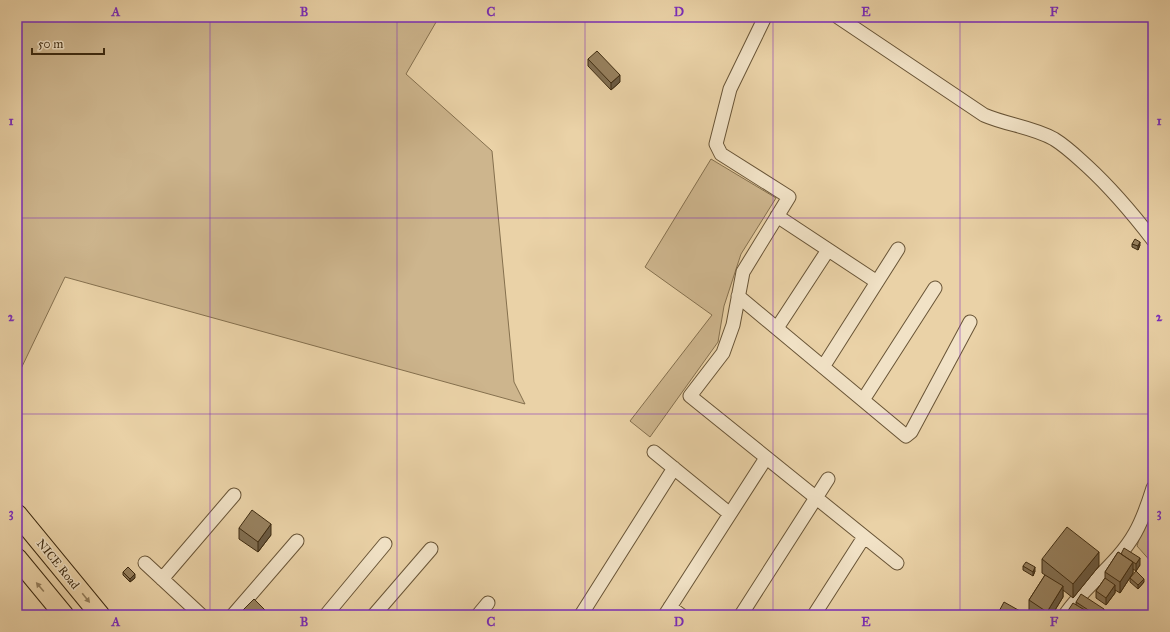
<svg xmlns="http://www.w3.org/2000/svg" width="1170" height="632" font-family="'IM FELL Great Primer',serif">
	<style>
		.green { fill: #cdb58d; stroke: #85704e }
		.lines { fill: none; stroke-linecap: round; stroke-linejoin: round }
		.minor-casing { stroke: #685436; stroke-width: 15 }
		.highway-casing { stroke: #3d2a10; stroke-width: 21 }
		.minor { stroke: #f1e2c6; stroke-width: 13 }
		.highway { stroke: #ead2a7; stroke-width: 19 }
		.wall { fill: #826f52; stroke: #3d2a10 }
		.shaded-wall { fill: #6a5a42; stroke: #3d2a10 }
		.building { fill: #97815f; stroke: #3d2a10 }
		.oneway { fill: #947e5c }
		.grid { fill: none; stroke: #7b2cbf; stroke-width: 1; stroke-opacity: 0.55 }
		.labels { text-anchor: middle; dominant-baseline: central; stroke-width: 3; stroke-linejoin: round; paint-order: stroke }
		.street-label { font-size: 12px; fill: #3d2a10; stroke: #f1e2c6 }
		.neatline { fill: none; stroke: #7b2cbf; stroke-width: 1.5 }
		.grid-label { font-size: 13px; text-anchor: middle; font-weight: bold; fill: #7b2cbf }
	</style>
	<rect width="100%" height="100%" fill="#ead2a7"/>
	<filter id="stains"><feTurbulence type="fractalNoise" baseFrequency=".005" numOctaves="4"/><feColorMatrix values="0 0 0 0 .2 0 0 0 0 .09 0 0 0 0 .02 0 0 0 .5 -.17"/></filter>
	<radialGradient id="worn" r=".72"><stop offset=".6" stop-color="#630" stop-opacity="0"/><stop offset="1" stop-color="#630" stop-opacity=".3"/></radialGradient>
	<path class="green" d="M 17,17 L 439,17 L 406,74 L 492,151 L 514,382 L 525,404 L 65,277 L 17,377 Z
		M 711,159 L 776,198 L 741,254 L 724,306 L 718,342 L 650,437 L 630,421 L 712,315 L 645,267 Z
		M 1153,495 L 1153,564 L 1137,546 Z"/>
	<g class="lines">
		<g class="minor-casing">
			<path id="minor" d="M 765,17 L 730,89 L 716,144 L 721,154 L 789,197 L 743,272 L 733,325 L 723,353 L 690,396 L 897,563
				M 838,17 L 984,115 C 1007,125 1033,127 1054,139 C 1067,147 1077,157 1087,166 C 1112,189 1133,214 1153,240
				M 777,216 L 877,282
				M 738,296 L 906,436 L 911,432 L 970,322
				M 777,328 L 828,250
				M 823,367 L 898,249
				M 863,400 L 935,288
				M 654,452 L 730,514
				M 145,563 L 201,615
				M 162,579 L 234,495
				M 670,607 L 681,615
				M 233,615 L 297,541
				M 326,615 L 385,544
				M 374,615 L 431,549
				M 478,615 L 488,603
				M 581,615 L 674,468
				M 665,615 L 766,458
				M 741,615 L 828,479
				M 814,615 L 864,537
				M 1065,615 C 1085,585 1117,565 1135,533 C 1143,519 1148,504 1153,488"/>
		</g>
		<g class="highway-casing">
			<path id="highway" d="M 17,514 L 100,615
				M 17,558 L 64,615"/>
		</g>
		<use href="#minor" class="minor"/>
		<use href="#highway" class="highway"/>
	</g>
	<path class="wall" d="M 588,59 L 620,82 L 611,90 L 588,66 Z
		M 1132,244 L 1140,245 L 1138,250 L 1132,247 Z
		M 239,528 L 271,535 L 258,552 L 239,539 Z
		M 1118,552 L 1140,565 L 1136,571 L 1133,569 L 1133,573 L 1120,593 L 1115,590 L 1115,593 L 1106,605 L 1096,598 L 1096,591 L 1105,578 L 1105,572 Z
		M 1042,559 L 1099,566 L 1073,598 L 1063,590 L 1063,597 L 1052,615 L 1035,615 L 1029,611 L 1029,600 L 1045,575 L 1042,573 Z
		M 1023,566 L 1035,571 L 1033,576 L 1023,570 Z
		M 123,572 L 135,578 L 130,582 L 123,575 Z
		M 1130,578 L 1144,582 L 1138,589 L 1130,582 Z
		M 1076,602 L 1104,615 L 1067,615 L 1067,612 L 1076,605 Z"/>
	<path class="shaded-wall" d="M 620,75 L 620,82 L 611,90 L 611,83 Z
		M 1140,242 L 1140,245 L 1138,250 L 1138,246 Z
		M 271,524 L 271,535 L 258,552 L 258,542 Z
		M 1099,552 L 1099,566 L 1073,598 L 1073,584 Z
		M 1140,558 L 1140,565 L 1136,571 L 1136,564 Z
		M 1133,562 L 1133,573 L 1120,593 L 1120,582 Z
		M 1035,567 L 1035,571 L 1033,576 L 1033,572 Z
		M 135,574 L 135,578 L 130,582 L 130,579 Z
		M 1144,579 L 1144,582 L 1138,589 L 1138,585 Z
		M 1115,585 L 1115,593 L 1106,605 L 1106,598 Z
		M 1063,586 L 1063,597 L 1052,615 L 1047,615 L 1047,612 Z
		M 1104,609 L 1104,615 L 1100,615 Z
		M 266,611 L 266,615 L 262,615 Z"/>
	<path class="building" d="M 597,51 L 620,75 L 611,83 L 588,59 Z
		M 1135,239 L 1140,242 L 1138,246 L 1132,244 Z
		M 252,510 L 271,524 L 258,542 L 239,528 Z
		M 1067,527 L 1099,552 L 1073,584 L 1042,559 Z
		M 1124,548 L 1140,558 L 1136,564 L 1121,554 Z
		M 1118,552 L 1133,562 L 1120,582 L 1105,572 Z
		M 1026,562 L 1035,567 L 1033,572 L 1023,566 Z
		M 128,567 L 135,574 L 130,579 L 123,572 Z
		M 1136,571 L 1144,579 L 1138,585 L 1130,578 Z
		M 1045,575 L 1063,586 L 1047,612 L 1029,600 Z
		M 1105,578 L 1115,585 L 1106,598 L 1096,591 Z
		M 1081,594 L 1104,609 L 1100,615 L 1096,615 L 1076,602 Z
		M 254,599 L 266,611 L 262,615 L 238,615 Z
		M 1004,602 L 1020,611 L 1017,615 L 997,615 Z
		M 1073,603 L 1093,615 L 1071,615 L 1067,612 Z"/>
	<defs><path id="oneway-solid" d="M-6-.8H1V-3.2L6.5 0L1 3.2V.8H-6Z"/></defs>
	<g class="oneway">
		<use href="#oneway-solid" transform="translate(40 587) rotate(-130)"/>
		<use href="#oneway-solid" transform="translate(86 598) rotate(51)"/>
	</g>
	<path class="grid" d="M 210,17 L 210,615M 397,17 L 397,615M 585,17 L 585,615M 773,17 L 773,615M 960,17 L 960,615M 17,218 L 1153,218M 17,414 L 1153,414"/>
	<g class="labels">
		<g class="street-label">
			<text transform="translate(58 564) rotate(51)">NICE Road</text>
		</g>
	</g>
	<rect width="1170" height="632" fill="none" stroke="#ead2a7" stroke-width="44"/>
	<path d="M32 48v6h72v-6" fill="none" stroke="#3d2a10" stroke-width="2"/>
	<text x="38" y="48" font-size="12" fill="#3d2a10" stroke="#f1e2c6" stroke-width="3" paint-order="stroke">50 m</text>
	<rect x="22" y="22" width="1126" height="588" class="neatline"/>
	<g class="grid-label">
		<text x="116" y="16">A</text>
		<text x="304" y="16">B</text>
		<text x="491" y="16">C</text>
		<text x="679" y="16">D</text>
		<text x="866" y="16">E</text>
		<text x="1054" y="16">F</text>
		<text x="11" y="125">1</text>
		<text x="1159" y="125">1</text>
		<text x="11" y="321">2</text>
		<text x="1159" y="321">2</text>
		<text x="11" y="517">3</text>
		<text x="1159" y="517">3</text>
		<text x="116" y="626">A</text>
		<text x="304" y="626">B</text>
		<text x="491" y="626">C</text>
		<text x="679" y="626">D</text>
		<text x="866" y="626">E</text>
		<text x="1054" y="626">F</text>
	</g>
	<rect width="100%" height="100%" filter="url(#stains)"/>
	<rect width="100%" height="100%" fill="url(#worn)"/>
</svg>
